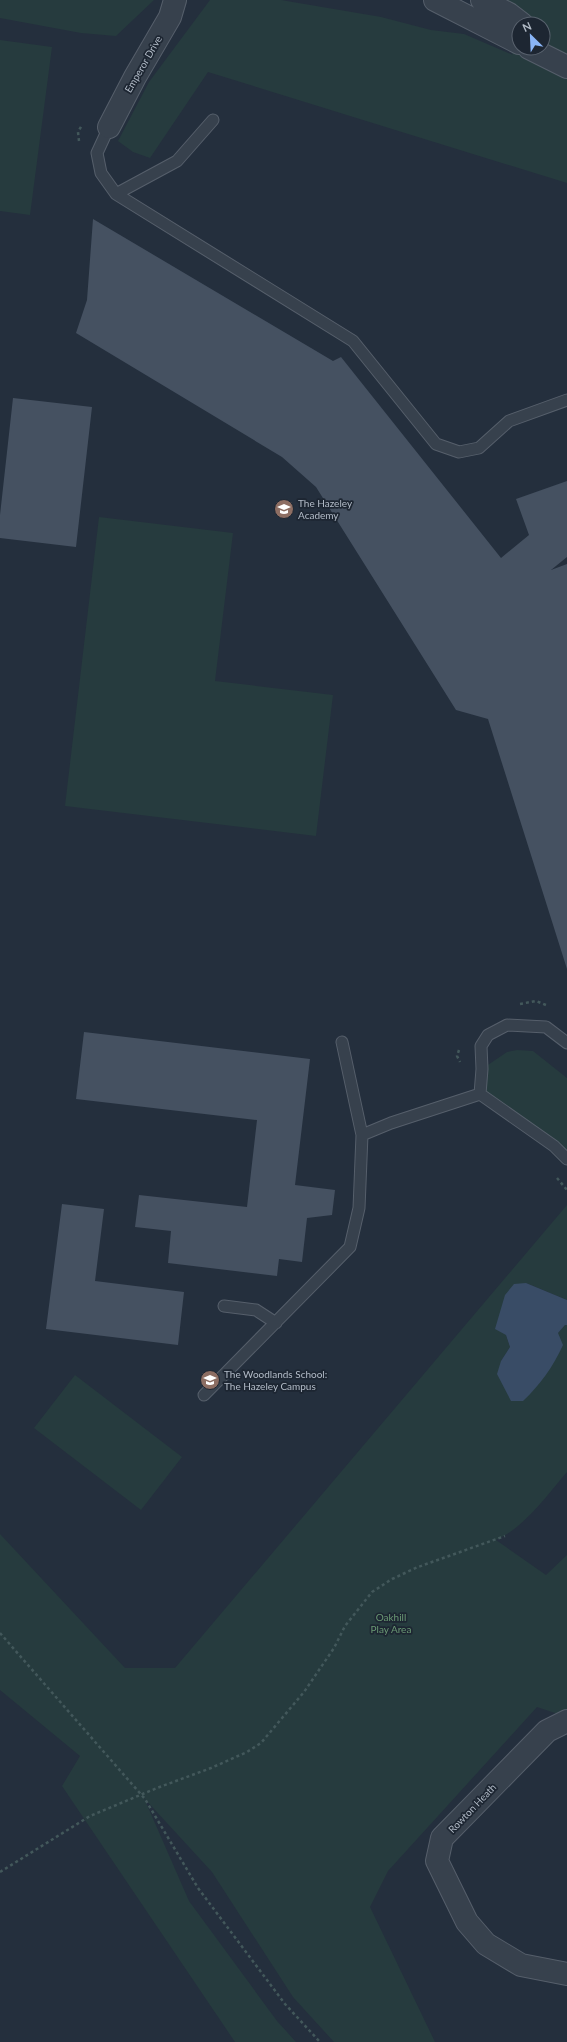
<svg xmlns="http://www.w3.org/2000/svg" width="567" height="2042" font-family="Lato,sans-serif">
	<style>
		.green { fill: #263b3e; fill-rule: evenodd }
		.water { fill: #394c66 }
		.building { fill: #455161 }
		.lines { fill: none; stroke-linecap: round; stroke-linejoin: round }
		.service-casing { stroke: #565f6b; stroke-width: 13 }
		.minor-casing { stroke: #565f6b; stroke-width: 24 }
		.tertiary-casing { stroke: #565f6b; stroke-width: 24 }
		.path { stroke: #43585b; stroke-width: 2.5; stroke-dasharray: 3 3; stroke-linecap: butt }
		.service { stroke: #37414d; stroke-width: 11 }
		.minor { stroke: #37414d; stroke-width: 22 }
		.tertiary { stroke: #37414d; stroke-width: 22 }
		.labels { text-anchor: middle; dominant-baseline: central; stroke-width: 3.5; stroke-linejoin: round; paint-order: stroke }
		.street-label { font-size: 10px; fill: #b3bcc8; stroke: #1d2632 }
		.poi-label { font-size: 10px; fill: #b3bcc8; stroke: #1d2632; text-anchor: start }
		.park-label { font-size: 10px; fill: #6a9974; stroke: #1d2632 }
	</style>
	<rect width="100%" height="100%" fill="#242f3d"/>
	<path class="green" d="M 0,0 L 154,0 L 116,36 L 81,33 L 0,18 Z
		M 210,0 L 281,0 L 381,17 L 431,30 L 464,34 L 513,55 L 478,0 L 567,0 L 567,183 L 208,72 L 150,158 L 133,152 L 118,141 L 149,82 ZM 519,24 L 543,24 L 543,48 L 519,48 Z
		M 0,40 L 52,47 L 30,215 L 0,211 Z
		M 99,517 L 233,533 L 215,681 L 333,695 L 316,836 L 65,806 Z
		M 517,1050 L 533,1051 L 567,1078 L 567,1152 L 480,1094 L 482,1069 L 507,1052 Z
		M 567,1205 L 567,1300 L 526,1283 L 506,1335 L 510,1347 L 501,1361 L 558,1333 L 565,1325 L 567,1325 L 567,1472 C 548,1494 524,1528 496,1540 L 546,1575 L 567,1555 L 567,1717 L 537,1707 L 388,1871 L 370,1907 L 435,2042 L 334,2042 L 293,1997 L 212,1872 L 144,1798 L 189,1901 L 277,2021 L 296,2042 L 235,2042 L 62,1786 L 80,1756 L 0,1690 L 0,1534 L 125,1668 L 175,1668 Z
		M 75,1375 L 182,1457 L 141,1510 L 34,1428 Z"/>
	<path class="water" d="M 526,1283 L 567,1300 L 567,1325 L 565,1325 L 558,1333 L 563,1345 C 553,1367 540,1385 523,1401 L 511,1401 L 497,1374 L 501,1361 L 510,1347 L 506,1335 L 495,1329 L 505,1295 L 514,1284 Z"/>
	<path class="building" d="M 93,219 L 333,361 L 341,357 L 501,558 L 529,535 L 516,499 L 567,481 L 567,557 L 551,570 L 567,564 L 567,969 L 488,719 L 456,710 L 316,487 L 282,457 L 76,333 L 87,300 Z
		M 13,398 L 92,407 L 76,547 L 0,538 L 0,515 Z
		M 84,1032 L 310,1059 L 295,1185 L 335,1190 L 332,1215 L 307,1218 L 302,1262 L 279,1259 L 277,1276 L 168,1263 L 171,1231 L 135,1227 L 139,1195 L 247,1207 L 257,1120 L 76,1099 Z
		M 62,1204 L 104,1209 L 95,1281 L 184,1292 L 178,1345 L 46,1329 Z"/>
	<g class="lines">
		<g class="service-casing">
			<path id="service" d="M 109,127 L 97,153 L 101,173 L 116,194 L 353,341 L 436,444 L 459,452 L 479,448 L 509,421 L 567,400
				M 116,194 L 177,161 L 213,120
				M 342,1042 L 362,1135 L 391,1123 L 480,1094
				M 567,1043 L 546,1027 L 507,1025 L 488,1035 L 481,1046 L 482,1069 L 480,1094 L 554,1146 L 567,1159
				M 224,1306 L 256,1310 L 276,1323
				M 204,1395 L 350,1247 L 359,1208 L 362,1135"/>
		</g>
		<g class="minor-casing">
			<path id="minor" d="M 109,127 L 135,77 L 170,17 L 175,0
				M 567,1721 L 547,1731 L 442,1838 L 437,1861 L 467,1922 L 486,1944 L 521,1965 L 567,1974"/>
		</g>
		<g class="tertiary-casing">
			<path id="tertiary" d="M 435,0 L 519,43
				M 482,0 L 509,14 L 522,24
				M 529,48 L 567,67"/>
		</g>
		<path class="path" d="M 79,141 L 78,132 L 82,125
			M 520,1004 L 536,1001 L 546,1005
			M 459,1050 L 457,1056 L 460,1062
			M 557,1178 L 567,1190
			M 0,1633 L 145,1799 L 198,1888 L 285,2004 L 320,2042
			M 0,1872 L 90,1816 L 157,1788 L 211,1768 L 247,1752 L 261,1743 L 304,1692 L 334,1648 L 345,1626 L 372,1592 L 392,1579 L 418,1567 L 505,1536"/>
		<use href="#service" class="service"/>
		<use href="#minor" class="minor"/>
		<use href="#tertiary" class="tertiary"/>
	</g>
	<defs>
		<g id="school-disc" transform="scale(1)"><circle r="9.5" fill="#8d6e63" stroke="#1d2632"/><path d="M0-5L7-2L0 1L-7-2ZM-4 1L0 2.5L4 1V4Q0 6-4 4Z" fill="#fff"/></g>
	</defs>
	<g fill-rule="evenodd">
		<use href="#school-disc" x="284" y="509"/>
		<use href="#school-disc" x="210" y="1380"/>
	</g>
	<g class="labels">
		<g class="street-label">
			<text transform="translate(143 64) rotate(-60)">Emperor Drive</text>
			<text transform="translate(472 1808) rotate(-46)">Rowton Heath</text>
		</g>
		<g class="poi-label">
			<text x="298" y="503">The Hazeley<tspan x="298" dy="12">Academy</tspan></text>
			<text x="224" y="1374">The Woodlands School:<tspan x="224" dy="12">The Hazeley Campus</tspan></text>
		</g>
		<g class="park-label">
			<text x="391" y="1617">Oakhill<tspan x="391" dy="12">Play Area</tspan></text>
		</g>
	</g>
	<g transform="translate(531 36) rotate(336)"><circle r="19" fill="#1d2632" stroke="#59626e"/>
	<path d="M0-3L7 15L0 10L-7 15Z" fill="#89b5f7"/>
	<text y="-6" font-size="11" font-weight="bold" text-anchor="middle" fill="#b3bcc8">N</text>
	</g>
</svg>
